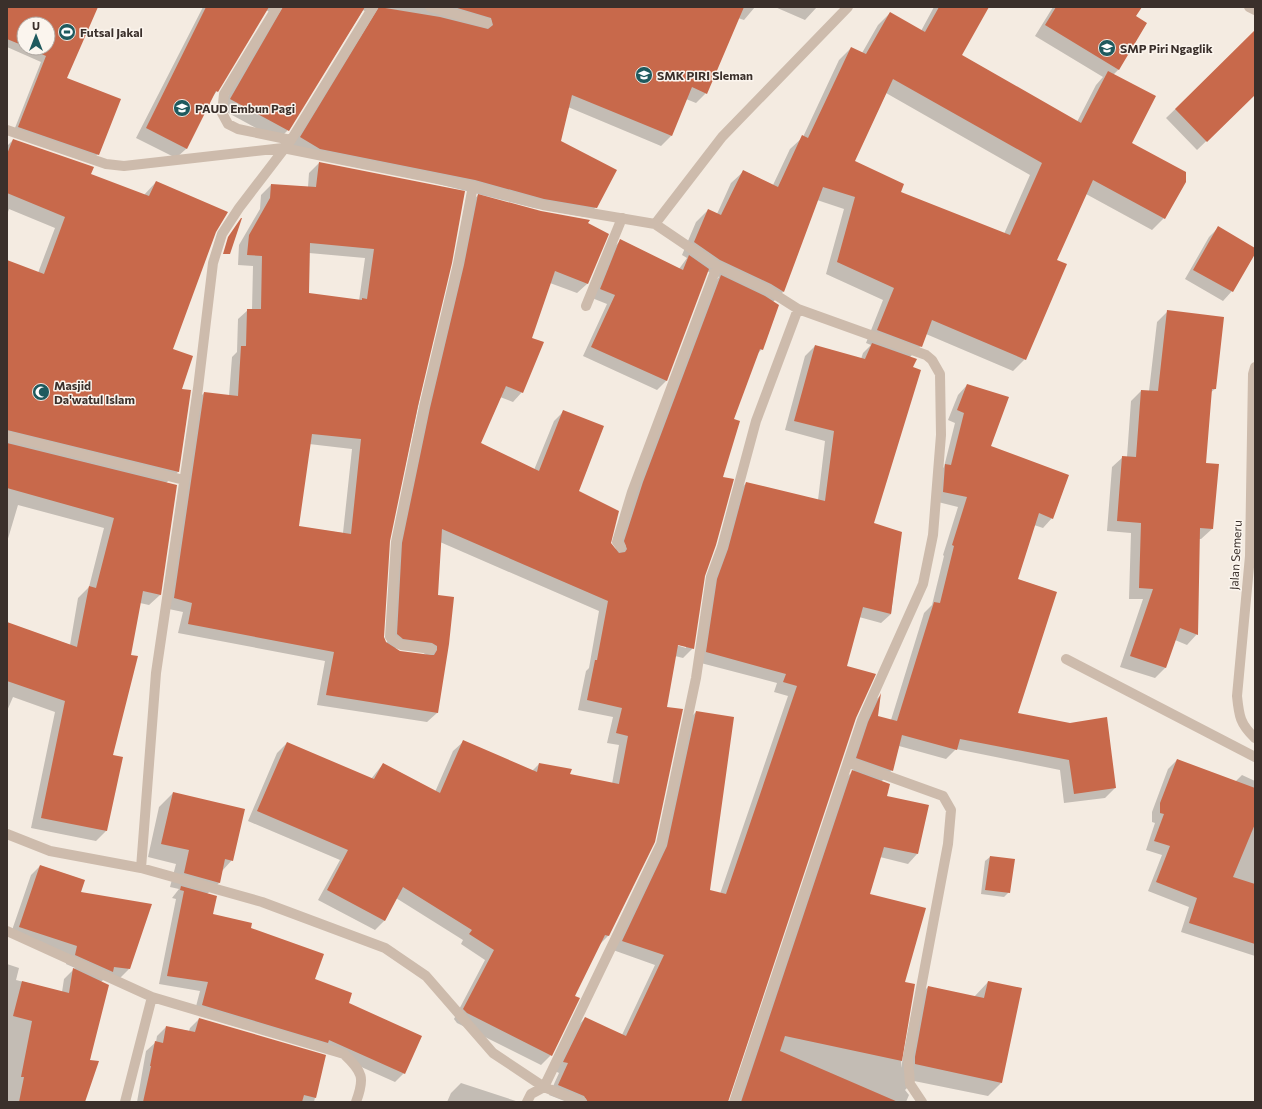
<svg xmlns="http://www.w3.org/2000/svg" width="1262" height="1109" font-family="Commissioner,sans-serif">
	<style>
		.shadow { fill: #0003; fill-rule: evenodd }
		.building { fill: #c8694b; fill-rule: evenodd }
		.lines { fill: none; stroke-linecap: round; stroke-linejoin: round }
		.service { stroke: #cdbbac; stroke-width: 10 }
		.minor { stroke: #cdbbac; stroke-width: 10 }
		.tertiary { stroke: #cdbbac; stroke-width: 10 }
		.labels { text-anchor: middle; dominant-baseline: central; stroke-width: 3; stroke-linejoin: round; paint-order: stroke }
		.poi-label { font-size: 12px; font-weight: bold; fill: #3b302b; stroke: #fbf5ee; text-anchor: start }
		.street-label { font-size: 12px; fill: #3b302b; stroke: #fbf5ee }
	</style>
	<rect width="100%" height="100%" fill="#f4ebe1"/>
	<path class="shadow" d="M 7,7 L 97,7 L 65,79 L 98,154 L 92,160 L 13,133 L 41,62 L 7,47 ZM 24,24 L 48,24 L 48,48 L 24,48 Z
		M 203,7 L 755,7 L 744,20 L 738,18 L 706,93 L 696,103 L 686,99 L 671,136 L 661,146 L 568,107 L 560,142 L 596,207 L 586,217 L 534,208 L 291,147 L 369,14 L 363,10 L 288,130 L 278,140 L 221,109 L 273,14 L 266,10 L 217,91 L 213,96 L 186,149 L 176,158 L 136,138 Z
		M 775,7 L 817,7 L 805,20 Z
		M 934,7 L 988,7 L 961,55 L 1077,122 L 1096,85 L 1103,77 L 1035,36 L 1053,7 L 1141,7 L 1135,17 L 1118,70 L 1113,75 L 1130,143 L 1164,218 L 1152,230 L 1086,194 L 1056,260 L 1025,359 L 1013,371 L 926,334 L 921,346 L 910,357 L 912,368 L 872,523 L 901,533 L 891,614 L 881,623 L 859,617 L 846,667 L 855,718 L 727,1102 L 567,1102 L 549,1095 L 559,1073 L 555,1071 L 576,1028 L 585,1018 L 622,1035 L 655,965 L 613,950 L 658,856 L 686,722 L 696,712 L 709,891 L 720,894 L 788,696 L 774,692 L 777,683 L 697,662 L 708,589 L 737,493 L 746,483 L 818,500 L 825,441 L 785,430 L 805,356 L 815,346 L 861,359 L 863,353 L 871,345 L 866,343 L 883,300 L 826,274 L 844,209 L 817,200 L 783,292 L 773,302 L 762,349 L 757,354 L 733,419 L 704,576 L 693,648 L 683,658 L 675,656 L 608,936 L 599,945 L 573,997 L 578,999 L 551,1055 L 541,1065 L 457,1023 L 454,1019 L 485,960 L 461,944 L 463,940 L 396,898 L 385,920 L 375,930 L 318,900 L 340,860 L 248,821 L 277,753 L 287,743 L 371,779 L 383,764 L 435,792 L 453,751 L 463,742 L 532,771 L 539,764 L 569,775 L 612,784 L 619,745 L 607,743 L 613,717 L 578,710 L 586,671 L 589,668 L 599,611 L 440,542 L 437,596 L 453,598 L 437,713 L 427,722 L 317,705 L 325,661 L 178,633 L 183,612 L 164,608 L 195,402 L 204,393 L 229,396 L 232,357 L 237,352 L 238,319 L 248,310 L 252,310 L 253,266 L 238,265 L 239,245 L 260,209 L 261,195 L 271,185 L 308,187 L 309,173 L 319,163 L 464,192 L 389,541 L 383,637 L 387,644 L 393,553 L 469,205 L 478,195 L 587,224 L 607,234 L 587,284 L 577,293 L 550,283 L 531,338 L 522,392 L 513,402 L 500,397 L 480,443 L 534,470 L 554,421 L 563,412 L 577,492 L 615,550 L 633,492 L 711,286 L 719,277 L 707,271 L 666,381 L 657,390 L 583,356 L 607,304 L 592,298 L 612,249 L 621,240 L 679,269 L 687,258 L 682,255 L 696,222 L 708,210 L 717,214 L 731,183 L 744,171 L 773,185 L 790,149 L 803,137 L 839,60 L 851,48 L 862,53 L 878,25 L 890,13 L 921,31 ZM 886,93 L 1030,175 L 1004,234 L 899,192 L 854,161 ZM 309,253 L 365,258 L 359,301 L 308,294 ZM 309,444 L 352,449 L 343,533 L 298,527 ZM 673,644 L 686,646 L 686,648 ZM 393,648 L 422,652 L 428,656 L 400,652 Z
		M 1245,42 L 1255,52 L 1255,94 L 1197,150 L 1166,118 Z
		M 13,140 L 90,175 L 144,195 L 156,182 L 215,232 L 172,349 L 180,390 L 178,472 L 166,483 L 176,486 L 160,595 L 149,605 L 140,603 L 111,756 L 106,831 L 96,841 L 31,828 L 55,712 L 13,697 L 7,711 L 7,623 L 70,645 L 78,598 L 89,587 L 104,528 L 18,505 L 7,542 L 7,261 L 38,273 L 55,228 L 9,209 L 7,215 L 7,146 Z
		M 1218,228 L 1255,249 L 1232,291 L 1223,301 L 1185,279 L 1209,237 Z
		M 1168,311 L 1215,389 L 1210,393 L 1205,464 L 1212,529 L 1201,539 L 1199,539 L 1197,634 L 1187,645 L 1175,640 L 1165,668 L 1155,678 L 1120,667 L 1143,599 L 1129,599 L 1131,533 L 1107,531 L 1112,467 L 1123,457 L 1127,457 L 1131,401 L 1141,391 L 1149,391 L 1157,322 Z
		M 967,385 L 990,447 L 1052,518 L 1043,528 L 1034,525 L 1017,580 L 1017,714 L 1115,788 L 1105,798 L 1064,803 L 1060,770 L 956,749 L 946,759 L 899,746 L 892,770 L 881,782 L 885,797 L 928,806 L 917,854 L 908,864 L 880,857 L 869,895 L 904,982 L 901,1068 L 914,1001 L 928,987 L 974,997 L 988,982 L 1001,1083 L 988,1096 L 914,1081 L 905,1090 L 909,1095 L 906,1102 L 735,1102 L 843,781 L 854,770 L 847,768 L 871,704 L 880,696 L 877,717 L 891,720 L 924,613 L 932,605 L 944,556 L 943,555 L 958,507 L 934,501 L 936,475 L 944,467 L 955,423 L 948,420 L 958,395 Z
		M 1177,760 L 1235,782 L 1242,775 L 1255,781 L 1255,956 L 1181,932 L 1189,907 L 1148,891 L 1162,855 L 1146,850 L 1155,823 L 1152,822 L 1152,812 L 1168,769 Z
		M 173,793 L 232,860 L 222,871 L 219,883 L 207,894 L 212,915 L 250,928 L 314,980 L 347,1004 L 404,1073 L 395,1082 L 321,1049 L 194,1014 L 200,991 L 159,984 L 176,899 L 172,898 L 179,889 L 170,887 L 176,864 L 148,857 L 159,807 Z
		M 990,857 L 1013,860 L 1009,892 L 1004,897 L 981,894 L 985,861 Z
		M 40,866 L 79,893 L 129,969 L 120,978 L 107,976 L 101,982 L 84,1102 L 7,1102 L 7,964 L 19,968 L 16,980 L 62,992 L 64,979 L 75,968 L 66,964 L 68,955 L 10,936 L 31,875 Z
		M 199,1019 L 324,1056 L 314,1102 L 137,1102 L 146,1051 L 156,1042 L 157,1036 L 166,1027 L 189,1031 L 190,1028 Z
		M 461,1083 L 519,1102 L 447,1102 L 451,1093 Z"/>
	<path class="building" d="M 7,7 L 98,7 L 67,78 L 121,99 L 99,155 L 18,127 L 46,56 L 28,48 L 48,48 L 48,24 L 24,24 L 24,46 L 7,39 Z
		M 206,7 L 269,7 L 218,92 L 216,91 L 187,149 L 146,128 Z
		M 283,7 L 365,7 L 289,131 L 230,99 Z
		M 379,7 L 440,17 L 488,29 L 493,25 L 491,18 L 454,7 L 744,7 L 707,94 L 692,87 L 672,136 L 572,95 L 561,141 L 617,170 L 597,208 L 544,199 L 475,180 L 320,149 L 300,137 Z
		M 939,7 L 989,7 L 962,55 L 1081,123 L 1108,71 L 1156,96 L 1132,143 L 1186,172 L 1186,182 L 1165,219 L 1093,180 L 1057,260 L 1067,264 L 1026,360 L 932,320 L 922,347 L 877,330 L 894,288 L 837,262 L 855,197 L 823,187 L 784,292 L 771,284 L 720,260 L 694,242 L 708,209 L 721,215 L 743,170 L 778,187 L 802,135 L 808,138 L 851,47 L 866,54 L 890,12 L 925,32 ZM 893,79 L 1042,163 L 1010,235 L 901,192 L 904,184 L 855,161 Z
		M 1056,7 L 1142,7 L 1136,16 L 1147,23 L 1119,70 L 1045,25 Z
		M 1255,30 L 1255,95 L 1207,142 L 1175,109 Z
		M 13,139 L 94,167 L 91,174 L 149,196 L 156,181 L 228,212 L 216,232 L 173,349 L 193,356 L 182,389 L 191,390 L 179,472 L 7,430 L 7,260 L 44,274 L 65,217 L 7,193 L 7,154 Z
		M 319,162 L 465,191 L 452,263 L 418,406 L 390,541 L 384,637 L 386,642 L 400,651 L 431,655 L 434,655 L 437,650 L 437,646 L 432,643 L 403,639 L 397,634 L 402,543 L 430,408 L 464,265 L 478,194 L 541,211 L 590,220 L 588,223 L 609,234 L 588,284 L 555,271 L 532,338 L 544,342 L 523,393 L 506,386 L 481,443 L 539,471 L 563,410 L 604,426 L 579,491 L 619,511 L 611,543 L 619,553 L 625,552 L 627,549 L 624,541 L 643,482 L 721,275 L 765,296 L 779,305 L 763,350 L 760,349 L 734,419 L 740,421 L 723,477 L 734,479 L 716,545 L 705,576 L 694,649 L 678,645 L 667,707 L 683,709 L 655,842 L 609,936 L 605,935 L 575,996 L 580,998 L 552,1056 L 467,1013 L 463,1009 L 494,950 L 469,934 L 472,930 L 403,887 L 385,921 L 327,890 L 348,850 L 257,811 L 287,742 L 374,779 L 383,763 L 440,793 L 463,740 L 537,772 L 539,763 L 572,769 L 570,774 L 619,784 L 628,736 L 616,733 L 622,708 L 587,700 L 595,660 L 597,660 L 608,601 L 442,529 L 438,595 L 454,597 L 449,644 L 438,713 L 326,695 L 334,652 L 188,624 L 192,603 L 174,598 L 204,392 L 238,396 L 241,346 L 246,346 L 247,309 L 261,309 L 262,256 L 247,255 L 249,235 L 270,198 L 271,184 L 316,187 ZM 310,243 L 374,249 L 367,299 L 362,298 L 362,300 L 309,293 ZM 312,434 L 361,439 L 351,534 L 299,526 Z
		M 241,218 L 242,218 L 230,254 L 223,254 L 228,237 Z
		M 1218,226 L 1255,248 L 1255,254 L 1233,292 L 1193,270 Z
		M 620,239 L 683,270 L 689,255 L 709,269 L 667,381 L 591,347 L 615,295 L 600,289 Z
		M 1167,310 L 1224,317 L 1216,389 L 1212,389 L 1206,463 L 1219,464 L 1213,529 L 1200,528 L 1198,635 L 1180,628 L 1166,668 L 1130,656 L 1153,589 L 1139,588 L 1141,523 L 1117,521 L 1122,456 L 1136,457 L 1141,390 L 1158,391 Z
		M 872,343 L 917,359 L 913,367 L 921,370 L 874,523 L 902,532 L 891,614 L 863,607 L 847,666 L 876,674 L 856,718 L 728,1102 L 588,1102 L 584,1096 L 558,1085 L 568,1063 L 563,1062 L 585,1017 L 626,1036 L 664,955 L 622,941 L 667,846 L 696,711 L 734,717 L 710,890 L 726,894 L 797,686 L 783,682 L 786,674 L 706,652 L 717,579 L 728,549 L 746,482 L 825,501 L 834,431 L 794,421 L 815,345 L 865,359 Z
		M 967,384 L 1009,397 L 991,446 L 1069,475 L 1053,519 L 1039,513 L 1018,579 L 1057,592 L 1018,713 L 1070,723 L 1107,717 L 1116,788 L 1074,794 L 1069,760 L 960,739 L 957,750 L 902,735 L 893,771 L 856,758 L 868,722 L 881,693 L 878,716 L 897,721 L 934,602 L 940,603 L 954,546 L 952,545 L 967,497 L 943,492 L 945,464 L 951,465 L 964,413 L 957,410 Z
		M 7,443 L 177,485 L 161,595 L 143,591 L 131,655 L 138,656 L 113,755 L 123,757 L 107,831 L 41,818 L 65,701 L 7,681 L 7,622 L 77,647 L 89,586 L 96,588 L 114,518 L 7,488 Z
		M 1177,759 L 1255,788 L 1255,824 L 1233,877 L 1255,884 L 1255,944 L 1189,923 L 1197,898 L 1156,882 L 1170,846 L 1154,841 L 1164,814 L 1160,813 L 1160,803 Z
		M 852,770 L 890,784 L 887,796 L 929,805 L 918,854 L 884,847 L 870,894 L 926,908 L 905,982 L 915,984 L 902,1061 L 785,1036 L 780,1051 L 898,1102 L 741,1102 Z
		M 173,792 L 245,809 L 233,861 L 225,859 L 220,883 L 184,873 L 189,850 L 161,844 Z
		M 990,856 L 1015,859 L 1010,893 L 985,890 Z
		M 40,865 L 85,880 L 81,892 L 152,904 L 130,969 L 114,967 L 113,972 L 75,955 L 77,946 L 19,927 Z
		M 181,886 L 217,896 L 213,914 L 252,923 L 251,928 L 324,954 L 315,979 L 352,993 L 349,1003 L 422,1036 L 405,1074 L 329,1040 L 328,1043 L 202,1005 L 208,982 L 167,976 L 184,891 L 180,890 Z
		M 73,968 L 109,985 L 90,1060 L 99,1061 L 85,1102 L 19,1102 L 24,1077 L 21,1077 L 32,1021 L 13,1016 L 22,981 L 69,993 Z
		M 988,981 L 1022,988 L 1002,1083 L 915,1064 L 915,1057 L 928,986 L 984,998 Z
		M 199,1018 L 326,1055 L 316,1098 L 304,1095 L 302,1102 L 143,1102 L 151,1066 L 150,1066 L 155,1041 L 163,1043 L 166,1026 L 195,1032 Z"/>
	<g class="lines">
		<path class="service" d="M 430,7 L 487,23
			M 586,306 L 622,218"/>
		<path class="minor" d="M 277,7 L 224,94 L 222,113 L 228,124 L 238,129 L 291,140
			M 7,130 L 106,164 L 124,166 L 283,148 L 473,186 L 543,205 L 655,224 L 722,137 L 848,7
			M 655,224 L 717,266 L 768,290 L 798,309 L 926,355 L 932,360 L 940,374 L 941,435 L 933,535 L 923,584 L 862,720 L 734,1102
			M 1255,367 L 1253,374 L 1250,556 L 1237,696 C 1239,716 1240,724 1255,738
			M 7,436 L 184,480
			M 621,547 L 617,542 L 632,492 L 717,266
			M 431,649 L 401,645 L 390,637 L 396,542 L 424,407 L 458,264 L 473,186
			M 1066,659 L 1255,757
			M 849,762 L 943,796 L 951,810 L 948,844 L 908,1057 L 910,1084 L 922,1102
			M 7,834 L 50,851 L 141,868 L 262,902 L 385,948 L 426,976 L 493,1053 L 544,1087 L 582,1102
			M 141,868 L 156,673 L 198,388 L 213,263 L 222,234 L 239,208 L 291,140 L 373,7
			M 7,931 L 152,997 L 344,1054 C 363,1072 365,1078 356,1102
			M 125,1102 L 152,997
			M 527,1102 L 531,1094 L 544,1087 L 661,844 L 696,678 L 711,577 L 722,547 L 756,421 L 798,309"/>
		<path class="tertiary" d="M 1249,7 L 1255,10"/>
	</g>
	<defs>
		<g id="stadium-disc" transform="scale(0.9)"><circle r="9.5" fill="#1f5a5e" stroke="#fbf5ee"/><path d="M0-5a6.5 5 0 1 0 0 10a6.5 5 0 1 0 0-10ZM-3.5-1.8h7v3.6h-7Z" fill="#fff"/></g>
		<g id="school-disc" transform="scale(0.9)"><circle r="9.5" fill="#1f5a5e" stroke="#fbf5ee"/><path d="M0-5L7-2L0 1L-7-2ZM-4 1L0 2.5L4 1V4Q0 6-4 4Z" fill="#fff"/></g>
		<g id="mosque-disc" transform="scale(0.9)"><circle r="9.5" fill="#1f5a5e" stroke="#fbf5ee"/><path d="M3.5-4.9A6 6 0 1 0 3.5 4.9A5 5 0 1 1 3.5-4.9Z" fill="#fff"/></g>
	</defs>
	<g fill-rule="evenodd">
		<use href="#stadium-disc" x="67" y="32"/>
		<use href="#school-disc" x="1107" y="48"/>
		<use href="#school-disc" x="644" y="75"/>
		<use href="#school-disc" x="182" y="108"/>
		<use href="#mosque-disc" x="41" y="392"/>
	</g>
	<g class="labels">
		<g class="poi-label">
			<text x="80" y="32">Futsal Jakal</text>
			<text x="1120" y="48">SMP Piri Ngaglik</text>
			<text x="657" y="75">SMK PIRI Sleman</text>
			<text x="195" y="108">PAUD Embun Pagi</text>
			<text x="54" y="385">Masjid<tspan x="54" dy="14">Da'watul Islam</tspan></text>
		</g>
		<g class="street-label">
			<text transform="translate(1235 555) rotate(-87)">Jalan Semeru</text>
		</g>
	</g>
	<rect width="1262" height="1109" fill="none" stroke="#3b302b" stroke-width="16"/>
	<g transform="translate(36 36)"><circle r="19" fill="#fbf5ee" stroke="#aea6a0"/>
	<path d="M0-3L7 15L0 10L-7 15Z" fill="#1f5a5e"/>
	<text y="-6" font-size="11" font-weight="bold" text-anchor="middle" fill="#3b302b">U</text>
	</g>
</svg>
